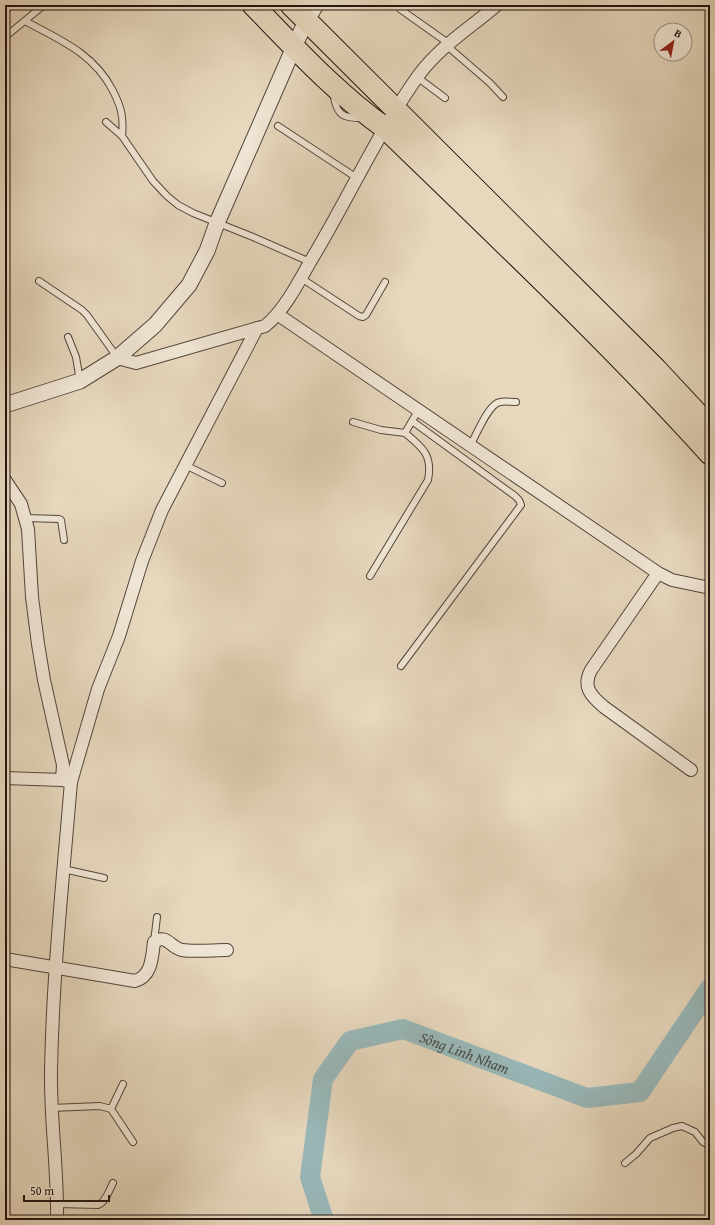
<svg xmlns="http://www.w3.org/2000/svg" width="715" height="1225" font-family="'Gentium Book Plus',serif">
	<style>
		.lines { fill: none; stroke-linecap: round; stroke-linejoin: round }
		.river { stroke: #99b8b9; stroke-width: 20 }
		.service-casing { stroke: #52463c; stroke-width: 8 }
		.minor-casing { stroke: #52463c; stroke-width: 14 }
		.tertiary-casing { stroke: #52463c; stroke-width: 17 }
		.trunk-casing { stroke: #211511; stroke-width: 23 }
		.service { stroke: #efe5d4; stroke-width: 6 }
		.minor { stroke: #efe5d4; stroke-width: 12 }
		.tertiary { stroke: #efe5d4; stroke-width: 15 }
		.trunk { stroke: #e6d7bd; stroke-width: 21 }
		.labels { text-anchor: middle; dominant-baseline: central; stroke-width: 3; stroke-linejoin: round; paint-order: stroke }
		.water-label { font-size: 15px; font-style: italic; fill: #4b4e4c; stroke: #efe5d4 }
	</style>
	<rect width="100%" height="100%" fill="#e6d7bd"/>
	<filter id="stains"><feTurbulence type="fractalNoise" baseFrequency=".005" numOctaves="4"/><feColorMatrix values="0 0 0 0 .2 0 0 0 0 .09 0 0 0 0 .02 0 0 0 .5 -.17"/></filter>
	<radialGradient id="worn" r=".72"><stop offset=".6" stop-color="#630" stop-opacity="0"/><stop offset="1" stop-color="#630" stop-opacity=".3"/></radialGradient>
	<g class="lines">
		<path class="river" id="s1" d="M 324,1220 L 310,1177 L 323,1079 L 350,1041 L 403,1029 L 587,1098 L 640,1092 L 710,988"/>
		<g class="service-casing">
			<path id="service" d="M 400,9 L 448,43
				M 25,21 C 60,40 93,53 112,89 C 121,106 124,117 122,136
				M 5,37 L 44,5
				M 446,45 L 490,83 L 503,97
				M 417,77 L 445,98
				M 334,97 C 337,116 344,118 362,118
				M 106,122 L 122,136 L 153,181 L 167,196 L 178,205 L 193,213 L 253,237 L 310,262
				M 278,126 L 357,178
				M 301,278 L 359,316 L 363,317 L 366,315 L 385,282
				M 39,281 L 82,310 L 87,315 L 117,357
				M 68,337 L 76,357 L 80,381
				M 353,422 L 381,430 L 405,433 L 412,421
				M 470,446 C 476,436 488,404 500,402 C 504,401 511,402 516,402
				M 185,465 L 222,483
				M 26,518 L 59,519 L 61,520 L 64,540
				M 370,576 L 428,480 C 433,455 422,447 405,433
				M 401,666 L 521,505 L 519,500 L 515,496 L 412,421 L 418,411
				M 63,869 L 104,878
				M 154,942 L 157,917
				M 51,1108 L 100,1106 L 111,1109 L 133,1142
				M 111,1109 L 123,1084
				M 625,1163 L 636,1154 L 650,1138 L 673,1128 L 682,1126 L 695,1132 L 703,1142 L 710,1146
				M 57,1204 L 98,1205 C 106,1202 109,1190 113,1183"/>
		</g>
		<g class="minor-casing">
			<path id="minor" d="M 277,314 L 658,573 L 672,580 L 710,588
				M 117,358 L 136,363 L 265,326 C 283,312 299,282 310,262 C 347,201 377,134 418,76 C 439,47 470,28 497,5
				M 5,480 L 21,504 L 28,529 L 32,597 L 38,644 L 44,680 L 63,765 L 62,780 L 71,782 C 63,877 53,973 51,1069 C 50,1120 58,1169 57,1220
				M 658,573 L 591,670 C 582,687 591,696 604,707 L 691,770
				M 5,778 L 62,780
				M 71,782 L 98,689 L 119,636 L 142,561 L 162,510 L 257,328
				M 5,959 L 135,981 C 152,976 152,957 154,942 C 167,933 170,948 182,950 C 194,952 214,950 227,950"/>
		</g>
		<g class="tertiary-casing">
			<path id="tertiary" d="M 5,405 L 80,381 L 117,358 L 155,325 L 189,285 L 207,251 L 217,223 L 294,47 L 306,21 L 316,5"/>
		</g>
		<g class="trunk-casing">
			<path id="trunk" d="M 253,5 C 295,48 336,93 385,128 C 495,235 607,340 710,454
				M 291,5 L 656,369 L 710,427"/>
		</g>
		<use href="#service" class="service"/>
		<use href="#minor" class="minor"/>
		<use href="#tertiary" class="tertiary"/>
		<use href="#trunk" class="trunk"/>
	</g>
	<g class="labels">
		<g class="water-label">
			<text stroke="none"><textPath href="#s1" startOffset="311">Sông Linh Nham</textPath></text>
		</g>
	</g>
	<rect width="715" height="1225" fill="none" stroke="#e6d7bd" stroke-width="20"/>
	<rect x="6" y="6" width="703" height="1213" fill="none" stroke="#211511" stroke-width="2"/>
	<rect x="10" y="10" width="695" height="1205" fill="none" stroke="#211511"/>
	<g transform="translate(673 42) rotate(32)"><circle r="19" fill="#efe5d4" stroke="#9d9286"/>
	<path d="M0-3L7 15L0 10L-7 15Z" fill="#8f2418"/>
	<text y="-6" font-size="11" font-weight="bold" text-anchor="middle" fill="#211511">B</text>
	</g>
	<path d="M24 1195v6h85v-6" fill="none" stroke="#211511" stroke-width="2"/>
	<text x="30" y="1195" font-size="12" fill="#211511" stroke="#efe5d4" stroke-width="3" paint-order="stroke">50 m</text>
	<rect width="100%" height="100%" filter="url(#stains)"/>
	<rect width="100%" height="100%" fill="url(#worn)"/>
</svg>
